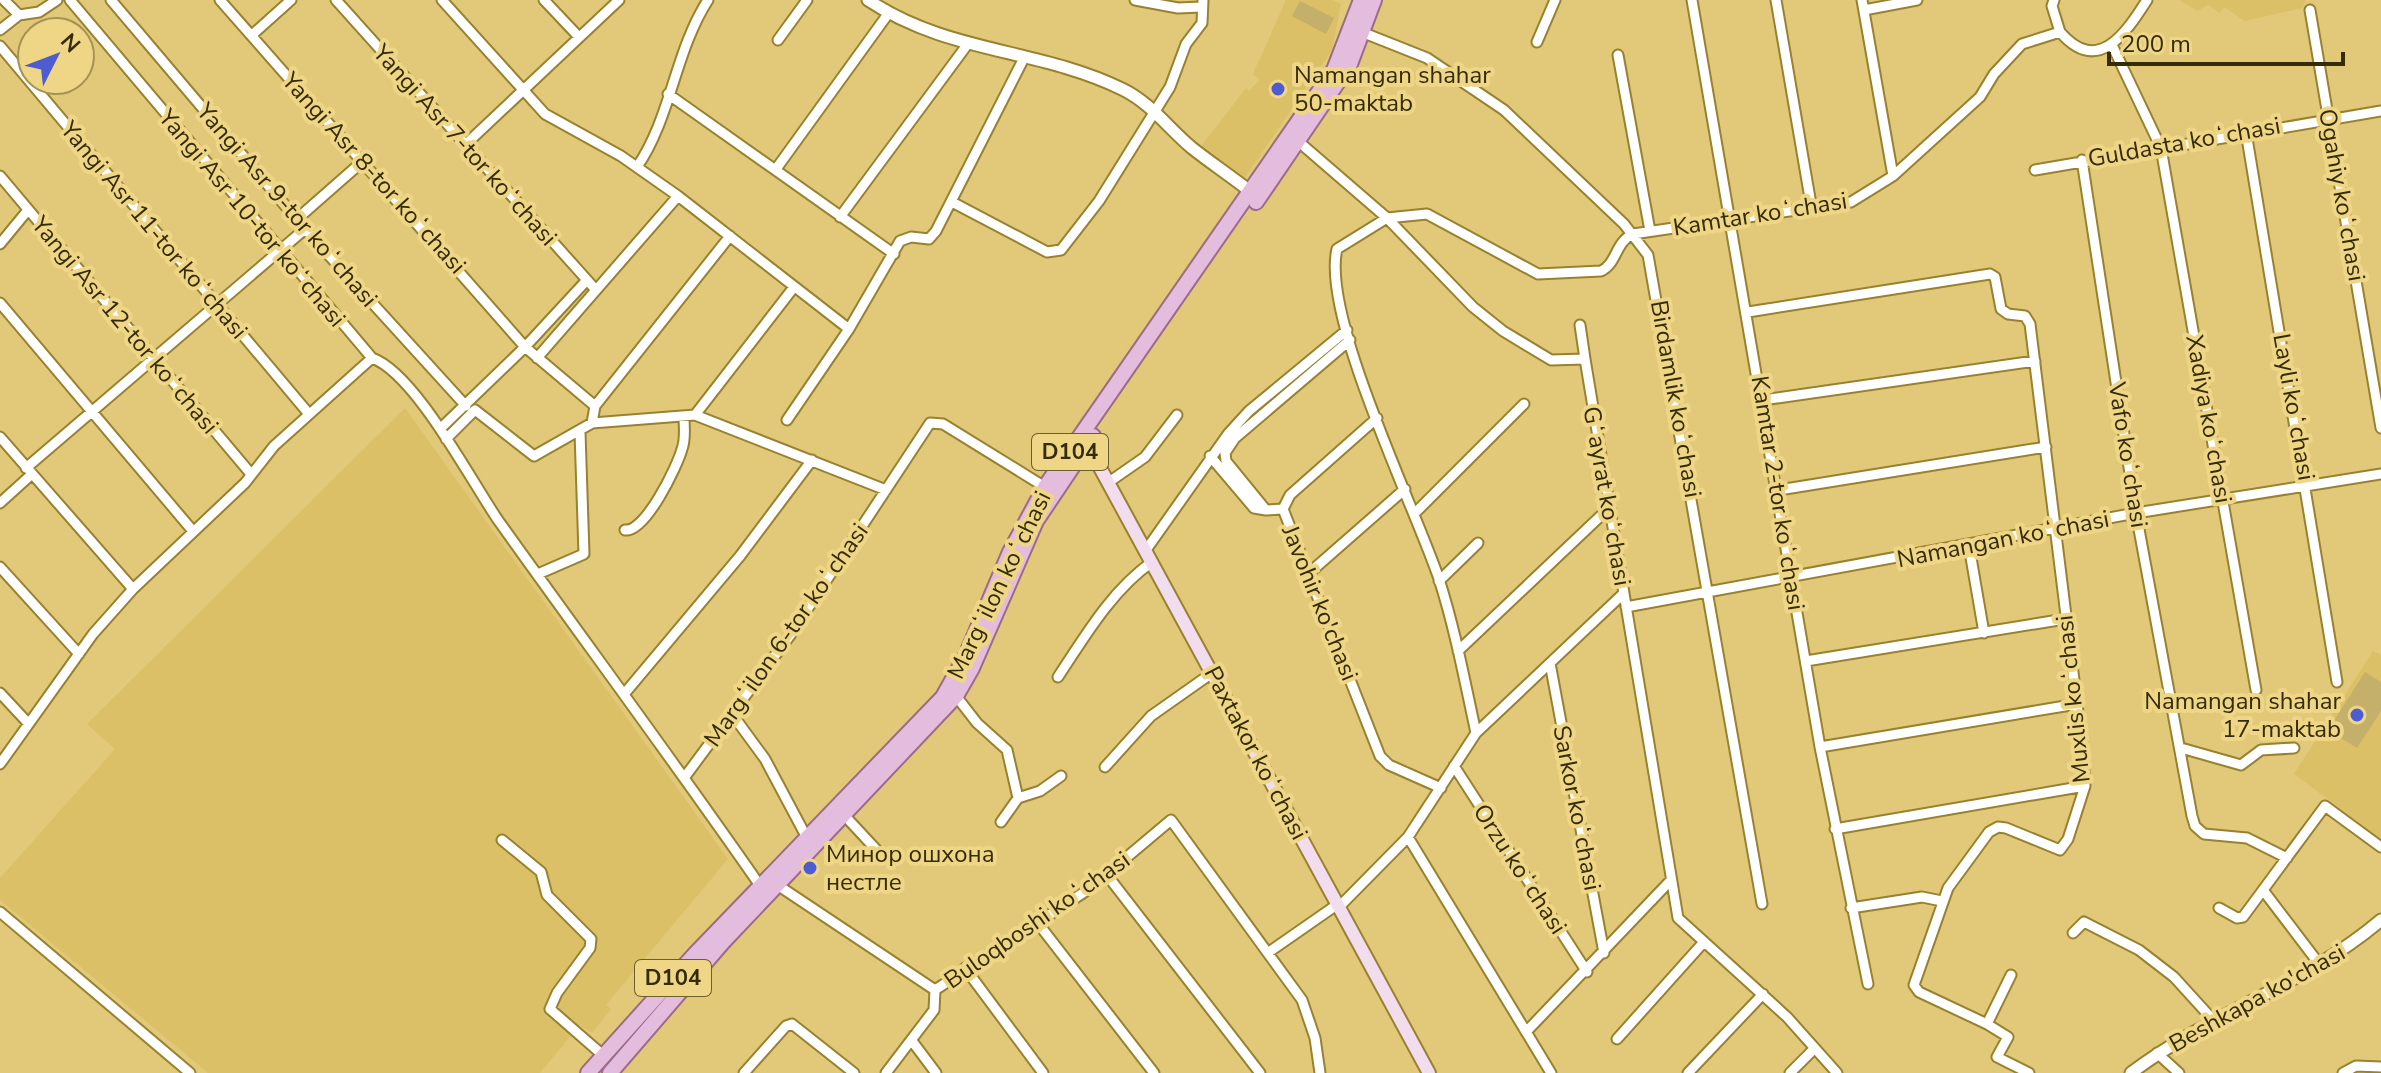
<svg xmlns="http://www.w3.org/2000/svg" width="2381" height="1073" font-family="'Nunito Sans',sans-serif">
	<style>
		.built { fill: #dbc067 }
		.green { fill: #c4af6b }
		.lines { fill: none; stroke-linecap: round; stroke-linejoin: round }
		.minor-casing { stroke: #98812f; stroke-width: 13 }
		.tertiary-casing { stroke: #98812f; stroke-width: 15 }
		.secondary-casing { stroke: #98812f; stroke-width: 16 }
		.primary-casing { stroke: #9b6c84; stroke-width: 18 }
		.minor { stroke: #fff; stroke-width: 9 }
		.tertiary { stroke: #fff; stroke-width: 11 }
		.secondary { stroke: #f2ddee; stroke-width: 12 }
		.primary { stroke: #e4bcdd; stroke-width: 14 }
		.poi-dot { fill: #4e5cd2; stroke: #eed686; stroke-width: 3 }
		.labels { text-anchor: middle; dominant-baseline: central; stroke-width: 8; stroke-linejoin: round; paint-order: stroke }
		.shield { fill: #eed686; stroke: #6c5e2e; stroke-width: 2 }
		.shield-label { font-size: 22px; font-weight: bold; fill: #352b08 }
		.poi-label { font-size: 24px; fill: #352b08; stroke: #eed686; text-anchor: start }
		.street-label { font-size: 24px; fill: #352b08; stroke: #eed686 }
	</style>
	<rect width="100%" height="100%" fill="#e1c979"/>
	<path class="built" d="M 1286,0 L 1332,0 L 1341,4 L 1332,50 L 1244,179 L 1202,145 L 1246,88 L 1249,91 L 1259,80 L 1253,74 Z
		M 2180,0 L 2305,0 L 2303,8 L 2245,21 L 2224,7 L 2220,13 L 2208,5 L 2197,11 Z
		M 405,408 L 728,859 L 606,1005 L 611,1009 L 592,1033 L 580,1025 L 540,1073 L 208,1073 L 0,900 L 0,878 L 115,749 L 87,724 Z
		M 2373,651 L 2381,655 L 2381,839 L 2294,774 Z"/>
	<path class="green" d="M 1300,1 L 1334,18 L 1326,34 L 1292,16 Z
		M 2365,672 L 2381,682 L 2381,711 L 2357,748 L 2328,730 Z"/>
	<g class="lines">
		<g class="minor-casing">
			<path id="minor" d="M 4,0 L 19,15
				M 70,0 L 372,358 C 415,373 471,481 498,520 C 585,642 675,763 761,887
				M 111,0 L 305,229 L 466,406
				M 220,0 L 525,347 L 595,406
				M 336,0 L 596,290
				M 442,0 L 545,114 L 621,156 L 678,196 L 849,329
				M 544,0 L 579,37
				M 1135,0 L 1178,8 L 1201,7
				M 1692,0 L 1820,747 L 1868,984
				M 1776,0 L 1812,210
				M 2054,0 L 2052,6 L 2060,32
				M 1864,10 L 1917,0
				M 2310,10 L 2381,428
				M 0,30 L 19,15 L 39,12 L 57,0
				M 1364,33 L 1427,58 L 1504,110 L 1624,224 L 1648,255 L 1762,904
				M 252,35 L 291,0
				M 778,40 L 807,0
				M 1537,42 L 1555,0
				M 2112,45 L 2161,148 L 2256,690
				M 0,46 L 309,414
				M 1618,55 L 1650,231
				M 668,94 L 894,254
				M 2246,132 L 2337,682
				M 1299,142 L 1387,218 L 1473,307 L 1503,331 L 1551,360 L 1585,359 L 1678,918 L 1787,1017 L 1837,1073
				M 465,145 L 619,0
				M 2082,160 L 2136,513 L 2192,816 L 2195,826 L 2204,834 L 2247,838 L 2287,858
				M 637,167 C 671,118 675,51 708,0
				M 776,169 L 888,14
				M 2035,170 L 2381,111
				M 0,176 L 251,474
				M 1893,176 L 1980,97 L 1994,74 L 2022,44 L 2060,32 C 2098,76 2126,33 2147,0
				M 952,202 L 1047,252 L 1061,250 L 1099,201 L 1170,87 L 1186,44 L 1202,23 L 1203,0
				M 840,217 L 967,45
				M 297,219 L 363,161
				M 0,244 L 28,210
				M 0,303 L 192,530
				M 1748,312 L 1990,274 L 1995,277 L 2001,309 L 2008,314 L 2025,316 L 2030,324 L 2082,745 L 2085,786 L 2068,839 L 2060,850 L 2006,828 L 1998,827 L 1989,832 L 1948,888 L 1914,985 L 1919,992 L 1987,1024 L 2011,975
				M 1580,325 L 1585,359
				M 537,358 L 678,196
				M 1763,400 L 2035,361
				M 695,415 L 794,287
				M 1377,418 L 1290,495 L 1283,509 L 1380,756 L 1389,765 L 1441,788
				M 787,420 L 849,329 L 900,241 L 911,237 L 929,239 L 936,231 L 1024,58
				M 592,423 L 595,406 L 730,236
				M 440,429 L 525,347 L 587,280
				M 0,437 L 133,589
				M 446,439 L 475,410 L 534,456 L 592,423 L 695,415 L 886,490
				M 1210,456 L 1254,508 L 1266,510
				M 26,468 L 305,229
				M 1109,482 L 1145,457 L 1177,415
				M 1779,490 L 2046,447
				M 0,503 L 32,474
				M 1283,509 L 1266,510 L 1226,461 L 1225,453 L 1235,438 L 1350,340
				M 1415,513 L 1524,404
				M 625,530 C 645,533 677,467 682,449 C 686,439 684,427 684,417
				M 1969,546 L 1984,633
				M 1146,550 L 1228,434 L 1249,411 L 1347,330
				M 0,567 L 79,654
				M 538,574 L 584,554 L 580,432
				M 1308,574 L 1405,489
				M 1439,581 L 1478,543
				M 1626,607 L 2136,513 L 2381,474
				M 1458,651 L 1609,508
				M 1806,661 L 2065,619
				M 1550,663 L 1604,953
				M 1058,677 C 1085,636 1112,590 1152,562
				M 0,693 L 28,723
				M 625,693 L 740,556 L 812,460
				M 956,696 L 977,723 L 1007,750 L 1018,798 L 1001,822
				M 732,714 L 765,759 L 807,838
				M 1476,733 C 1465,682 1455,629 1439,579 C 1414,505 1321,316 1337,249 L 1387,218 L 1427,214 L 1538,274 L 1601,271 C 1617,264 1615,242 1633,234 L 1851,202 L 1893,176 L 1862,0
				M 1820,747 L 2077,704
				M 2181,748 L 2241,765 L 2261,750 L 2294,748
				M 0,764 L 93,634 L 133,589 L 245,483 L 274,446 L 372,358
				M 1454,766 L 1587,972
				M 1105,767 L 1151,716 L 1212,673
				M 684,778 L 791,634 L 930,423 L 943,424 L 1045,487
				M 1018,798 L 1040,791 L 1061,776
				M 845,816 L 884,858
				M 1835,829 L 2085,786
				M 1408,837 L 1551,1073
				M 502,840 L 541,872 L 547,895 L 591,939 L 590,948 L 557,993 L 550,1009 L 605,1057
				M 1107,875 L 1260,1073
				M 779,886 L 935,990
				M 2263,890 L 2320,965
				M 1339,907 L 1408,837 L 1476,733 L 1624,593
				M 1851,908 L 1922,897 L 1942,901
				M 2219,908 L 2237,918 L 2243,917 L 2325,806 L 2381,847
				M 0,912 L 190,1073
				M 1037,922 L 1154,1073
				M 2073,933 L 2084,922 L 2139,950 L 2174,977 L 2214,1021
				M 1269,952 L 1338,904
				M 965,968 L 1043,1073
				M 935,990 L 1089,889 L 1171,820 L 1302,1000 L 1315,1038 L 1320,1073
				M 1987,1024 L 2008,1037 L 1997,1057 L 2029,1073
				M 1526,1032 L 1671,880
				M 1617,1039 L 1703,943
				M 912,1041 L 936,1073
				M 2157,1053 L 2179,1073
				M 744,1073 L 786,1026 L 792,1024 L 854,1073
				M 886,1073 L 934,1010 L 935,990
				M 1688,1073 L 1763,994
				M 1790,1073 L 1814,1049
				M 2343,1073 L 2356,1066 L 2381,1067"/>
		</g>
		<g class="tertiary-casing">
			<path id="tertiary" d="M 868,0 C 949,54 1038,48 1122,89 C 1151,103 1168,128 1192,148 C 1211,163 1232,177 1251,192
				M 2131,1073 C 2209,1014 2306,984 2381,920"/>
		</g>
		<g class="secondary-casing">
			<path id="secondary" d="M 1085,440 L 1429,1073"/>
		</g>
		<g class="primary-casing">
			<path id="primary" d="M 1256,202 L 1350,64 L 1374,0
				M 588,1073 L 696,953 L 943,697 L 966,656 L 1010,552 L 1045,487 L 1334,70 L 1361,0
				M 610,1073 L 723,942 L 956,696 L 972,668 L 1036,521 L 1093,436"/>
		</g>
		<use href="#minor" class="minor"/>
		<use href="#tertiary" class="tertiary"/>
		<use href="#secondary" class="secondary"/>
		<use href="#primary" class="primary"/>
	</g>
	<g class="poi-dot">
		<circle cx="1278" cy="89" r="8"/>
		<circle cx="2357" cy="715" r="8"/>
		<circle cx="810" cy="868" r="8"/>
	</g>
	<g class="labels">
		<g class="shield">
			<rect x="1032" y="434" width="76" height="36" rx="6"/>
			<rect x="635" y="960" width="76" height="36" rx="6"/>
		</g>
		<g class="shield-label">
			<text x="1070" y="452">D104</text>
			<text x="673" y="978">D104</text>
		</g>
		<g class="poi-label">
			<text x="1294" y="75">Namangan shahar<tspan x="1294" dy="28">50-maktab</tspan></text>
			<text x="2341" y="701" text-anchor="end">Namangan shahar<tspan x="2341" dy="28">17-maktab</tspan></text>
			<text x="826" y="854">Минор ошхона<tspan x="826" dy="28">нестле</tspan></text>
		</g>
		<g class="street-label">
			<text transform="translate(2184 142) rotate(-10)">Guldasta koʻchasi</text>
			<text transform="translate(465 145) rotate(48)">Yangi Asr 7-tor koʻchasi</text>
			<text transform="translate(374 173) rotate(48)">Yangi Asr 8-tor koʻchasi</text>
			<text transform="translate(2342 195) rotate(80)">Ogahiy koʻchasi</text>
			<text transform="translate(287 205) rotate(49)">Yangi Asr 9-tor koʻchasi</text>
			<text transform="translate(1760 214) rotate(-9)">Kamtar koʻchasi</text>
			<text transform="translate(252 218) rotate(50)">Yangi Asr 10-tor koʻchasi</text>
			<text transform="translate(154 230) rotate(50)">Yangi Asr 11-tor koʻchasi</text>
			<text transform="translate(125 325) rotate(50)">Yangi Asr 12-tor koʻchasi</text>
			<text transform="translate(1676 399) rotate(80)">Birdamlik koʻchasi</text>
			<text transform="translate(2294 407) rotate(80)">Layli koʻchasi</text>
			<text transform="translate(2209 419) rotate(80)">Xadiya koʻchasi</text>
			<text transform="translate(2128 455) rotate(81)">Vafo koʻchasi</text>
			<text transform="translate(1778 493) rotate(81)">Kamtar 2-tor koʻchasi</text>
			<text transform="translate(1607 496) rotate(80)">Gʻayrat koʻchasi</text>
			<text transform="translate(2003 539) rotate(-11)">Namangan koʻchasi</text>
			<text transform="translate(999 585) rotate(-64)">Margʻilon koʻchasi</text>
			<text transform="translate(1320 603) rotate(68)">Javohir ko'chasi</text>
			<text transform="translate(786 635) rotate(-55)">Margʻilon 6-tor koʻchasi</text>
			<text transform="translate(2073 699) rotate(-96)">Muxlis koʻchasi</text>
			<text transform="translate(1256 753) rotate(62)">Paxtakor koʻchasi</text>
			<text transform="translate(1577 808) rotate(79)">Sarkor koʻchasi</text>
			<text transform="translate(1520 869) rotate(57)">Orzu koʻchasi</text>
			<text transform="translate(1037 920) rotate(-35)">Buloqboshi koʻchasi</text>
			<text transform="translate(2257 998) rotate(-29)">Beshkapa ko'chasi</text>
		</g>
	</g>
	<g transform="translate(56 56) rotate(48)"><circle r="38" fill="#eed686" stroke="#a49254" stroke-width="2"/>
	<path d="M0-6L14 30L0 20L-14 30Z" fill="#4e5cd2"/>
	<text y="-12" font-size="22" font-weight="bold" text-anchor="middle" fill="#352b08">N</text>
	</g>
	<path d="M2109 52v12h234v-12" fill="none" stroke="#352b08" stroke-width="4"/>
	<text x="2121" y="52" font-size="24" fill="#352b08" stroke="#eed686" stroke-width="6" paint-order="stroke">200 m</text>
</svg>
